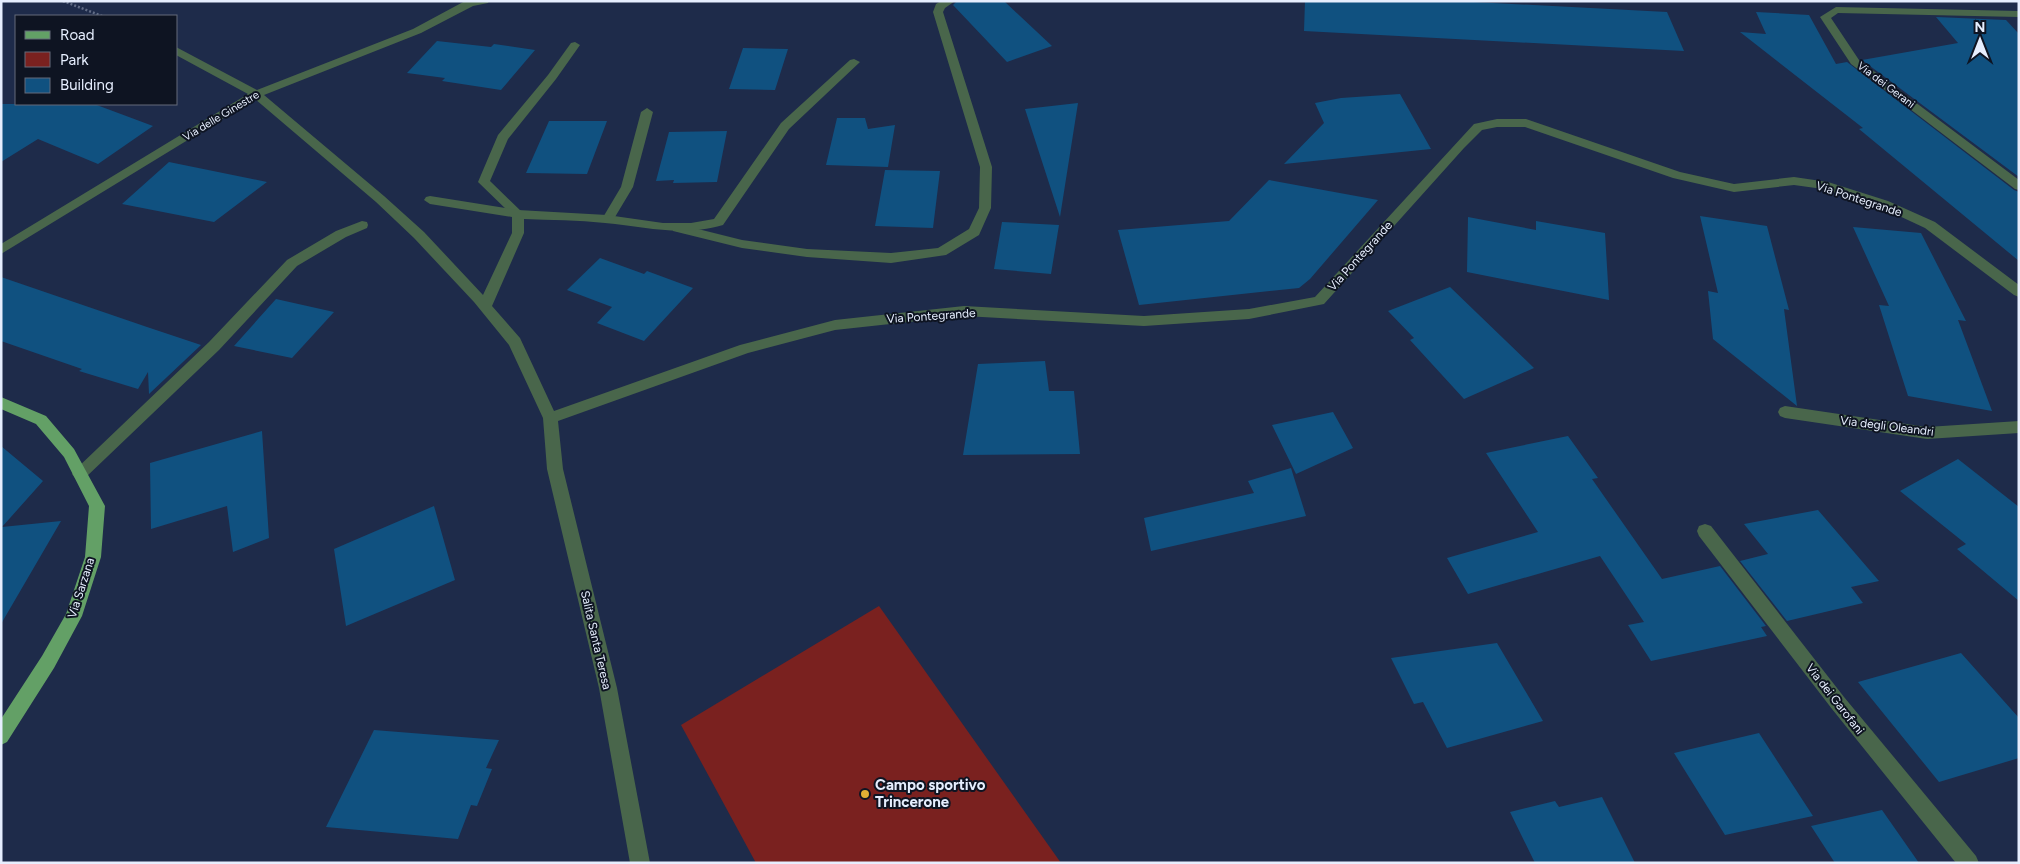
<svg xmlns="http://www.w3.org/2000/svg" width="2020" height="864" font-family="Figtree,sans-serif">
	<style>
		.green { fill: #7a211f }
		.building { fill: #105180 }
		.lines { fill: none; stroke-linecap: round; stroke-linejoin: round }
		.path { stroke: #616c86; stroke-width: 2.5; stroke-dasharray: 2 2; stroke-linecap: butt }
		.lane { fill: #49664b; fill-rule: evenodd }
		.street { fill: #49664b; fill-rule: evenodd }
		.primary { fill: #63a066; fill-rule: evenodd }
		.poi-dot { fill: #e0af34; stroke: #0e1422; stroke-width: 2 }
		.labels { text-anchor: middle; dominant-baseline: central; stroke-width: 4; stroke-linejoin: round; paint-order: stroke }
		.far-street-label { font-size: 11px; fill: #e6eefe; stroke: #0e1422 }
		.street-label { font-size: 12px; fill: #e6eefe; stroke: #0e1422 }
		.near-poi-label { font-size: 15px; font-weight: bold; fill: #e6eefe; stroke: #0e1422; text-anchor: start }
	</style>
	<rect width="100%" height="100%" fill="#1e2b4a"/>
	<path class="green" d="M 879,606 L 1061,863 L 756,863 L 681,725 Z"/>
	<path class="building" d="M 957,1 L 1004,1 L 1052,46 L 1007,62 L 953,5 Z
		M 1305,1 L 1455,1 L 1667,12 L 1684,51 L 1304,31 Z
		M 1756,12 L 1809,15 L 1836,64 L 1847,62 L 2014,190 L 2019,192 L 2019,261 L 1859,129 L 1863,128 L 1740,32 L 1766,34 Z
		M 1936,17 L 2006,20 L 2019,34 L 2019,177 L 1862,60 L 1958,43 Z
		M 437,41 L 491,47 L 494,44 L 535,50 L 501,90 L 442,81 L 445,78 L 407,73 Z
		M 743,48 L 788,49 L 775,90 L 729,89 Z
		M 1400,94 L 1431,149 L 1284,164 L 1324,123 L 1315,103 L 1341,98 Z
		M 1078,103 L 1060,217 L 1025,109 Z
		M 1,104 L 94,104 L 153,126 L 98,164 L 38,139 L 1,162 Z
		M 837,118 L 865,118 L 868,129 L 895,125 L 888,167 L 826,165 Z
		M 549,121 L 607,121 L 587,174 L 526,173 Z
		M 727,131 L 717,182 L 673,183 L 674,180 L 656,181 L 669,132 Z
		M 169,162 L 267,182 L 214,222 L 122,204 Z
		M 885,170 L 940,171 L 933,228 L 875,226 Z
		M 1269,180 L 1378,200 L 1310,279 L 1299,288 L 1139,305 L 1118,230 L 1229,221 Z
		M 1700,216 L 1767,226 L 1789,310 L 1784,309 L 1797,406 L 1713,339 L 1708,291 L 1718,293 Z
		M 1468,217 L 1536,230 L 1536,221 L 1605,233 L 1609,300 L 1467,272 Z
		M 1002,222 L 1059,225 L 1051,274 L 994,269 Z
		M 1853,227 L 1921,233 L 1966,321 L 1958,320 L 1992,411 L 1908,396 L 1879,305 L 1889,306 Z
		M 600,258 L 644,274 L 647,271 L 693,288 L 644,341 L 597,323 L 612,307 L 567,290 Z
		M 1,277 L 147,327 L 201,345 L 149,394 L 148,372 L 138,389 L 79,371 L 82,369 L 1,341 Z
		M 1450,287 L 1534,368 L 1464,399 L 1410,340 L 1414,338 L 1388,311 Z
		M 276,299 L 334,312 L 292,358 L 234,346 Z
		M 1045,361 L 1049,391 L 1074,391 L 1080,454 L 963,455 L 978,364 Z
		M 1333,412 L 1353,448 L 1296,474 L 1272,425 Z
		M 262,431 L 269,538 L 233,552 L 227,506 L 151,529 L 150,463 Z
		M 1568,436 L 1598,478 L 1592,479 L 1662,579 L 1720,566 L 1766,626 L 1761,627 L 1767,636 L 1651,661 L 1628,625 L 1644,622 L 1600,556 L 1468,594 L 1447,558 L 1538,532 L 1486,453 Z
		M 1,446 L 43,481 L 2,527 L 61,521 L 1,624 Z
		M 1958,459 L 2019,507 L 2019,601 L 1957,549 L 1966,544 L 1900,491 Z
		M 1291,468 L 1306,516 L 1151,551 L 1144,518 L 1254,493 L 1248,481 Z
		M 434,506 L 455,580 L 346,626 L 334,549 Z
		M 1818,510 L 1879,581 L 1851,587 L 1863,603 L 1787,621 L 1740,561 L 1768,554 L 1744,524 Z
		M 1497,643 L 1543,721 L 1447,748 L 1423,702 L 1414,704 L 1391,658 Z
		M 1961,653 L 2019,718 L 2019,758 L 1939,782 L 1858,682 Z
		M 374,730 L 499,740 L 486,768 L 492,769 L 477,806 L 471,805 L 458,839 L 326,827 Z
		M 1759,733 L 1813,816 L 1725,835 L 1674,753 Z
		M 1602,797 L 1635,863 L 1535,863 L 1510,812 L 1555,801 L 1559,807 Z
		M 1882,810 L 1919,863 L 1835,863 L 1811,826 Z"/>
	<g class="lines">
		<path class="path" d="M 63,1 L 102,16"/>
		<path class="lane" d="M 941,1 L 955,1 L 945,8 L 943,12 L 992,167 L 991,208 L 979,235 L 946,255 L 891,263 L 807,257 L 742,248 L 673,231 L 672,228 L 673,225 L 678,224 L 742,240 L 807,249 L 891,253 L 938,248 L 969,229 L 979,208 L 980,167 L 933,12 L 936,4 Z
			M 575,42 L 580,45 L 556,79 L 508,139 L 490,181 L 524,214 L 518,218 L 514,217 L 478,182 L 498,135 L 548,75 L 571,43 Z
			M 647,108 L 653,112 L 633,187 L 612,222 L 604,222 L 602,219 L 621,187 L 641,112 Z"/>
		<path class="street" d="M 465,1 L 489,1 L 488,3 L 473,6 L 421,33 L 264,95 L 384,196 L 424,232 L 483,295 L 512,233 L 512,217 L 430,204 L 424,200 L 426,197 L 430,196 L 518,210 L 607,215 L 663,223 L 691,223 L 714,219 L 781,123 L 850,60 L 854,59 L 860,62 L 789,129 L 723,225 C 680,237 647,227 605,223 C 578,220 551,220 524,219 L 524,233 L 492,306 L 520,338 L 554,411 L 740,345 L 835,320 L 964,306 L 1144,316 L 1249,309 L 1315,297 L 1474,124 L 1497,119 L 1526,119 L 1680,172 L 1734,184 L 1794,177 L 1828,182 L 1888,201 L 1935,222 L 2019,285 L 2019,297 L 2014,295 L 1925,228 L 1880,207 L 1823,189 L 1794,185 L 1734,192 L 1673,178 L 1525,127 L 1497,127 L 1482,130 L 1464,148 L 1324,304 L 1249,319 L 1144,326 L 964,316 L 835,330 L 748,353 L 558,421 L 563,469 L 617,688 L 650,863 L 630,863 L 599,688 L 547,469 L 543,418 L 509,345 L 474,302 L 414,238 L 376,202 L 255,99 L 1,254 L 1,244 L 248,94 L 176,55 L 176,47 L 257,90 L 413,29 Z
			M 1836,7 L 2019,11 L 2019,17 L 1838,13 L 1831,18 L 1859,60 L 2019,180 L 2019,190 L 2015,189 L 1851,64 L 1820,17 Z
			M 362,221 L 367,222 L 368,225 L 367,228 L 346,237 L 297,266 L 219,350 L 85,478 L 80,480 L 75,478 L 72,474 L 75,470 L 209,342 L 287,260 L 336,231 Z
			M 1785,406 L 1927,427 L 2019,421 L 2019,433 L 1927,439 L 1785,418 L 1780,416 L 1778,412 L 1780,408 Z
			M 1705,524 L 1711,526 L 1844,697 L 1976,856 L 1979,863 L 1956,863 L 1832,709 L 1699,536 L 1697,531 L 1699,526 Z"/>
		<path class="primary" d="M 1,397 L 46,416 L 74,449 L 105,506 L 101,557 L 82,616 L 54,668 L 7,742 L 1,745 L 1,719 L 42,656 L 66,614 L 85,557 L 89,506 L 64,457 L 36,424 L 1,409 Z"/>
	</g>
	<circle class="poi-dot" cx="865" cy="794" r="5"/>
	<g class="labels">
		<g class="far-street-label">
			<text transform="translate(1886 85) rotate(37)">Via dei Gerani</text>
			<text transform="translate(221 116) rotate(-31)">Via delle Ginestre</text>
		</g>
		<g class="street-label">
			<text transform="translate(1859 199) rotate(18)">Via Pontegrande</text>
			<text transform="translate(1360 256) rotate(-48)">Via Pontegrande</text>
			<text transform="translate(931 316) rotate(-4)">Via Pontegrande</text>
			<text transform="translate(1887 426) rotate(7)">Via degli Oleandri</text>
			<text transform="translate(81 588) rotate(-72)">Via Sarzana</text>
			<text transform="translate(596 640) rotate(77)">Salita Santa Teresa</text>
			<text transform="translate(1835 699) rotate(52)">Via dei Garofani</text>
		</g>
		<g class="near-poi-label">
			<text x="875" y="785">Campo sportivo<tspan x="875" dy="17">Trincerone</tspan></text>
		</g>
	</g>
	<rect width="2020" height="864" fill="none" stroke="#e6eefe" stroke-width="5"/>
	<rect x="15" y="15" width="162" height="90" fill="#0e1422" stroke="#646b7a"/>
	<rect x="25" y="31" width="25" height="8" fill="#63a066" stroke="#646b7a"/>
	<text x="60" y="40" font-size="15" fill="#e6eefe">Road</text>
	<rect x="25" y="52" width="25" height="15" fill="#7a211f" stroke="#646b7a"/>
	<text x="60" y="65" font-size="15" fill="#e6eefe">Park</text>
	<rect x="25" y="78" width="25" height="15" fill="#105180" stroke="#646b7a"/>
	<text x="60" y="90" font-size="15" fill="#e6eefe">Building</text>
	<g transform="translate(1980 40)" stroke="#0e1422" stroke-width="4" paint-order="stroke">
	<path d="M0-4L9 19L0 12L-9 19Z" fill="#e6eefe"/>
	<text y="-8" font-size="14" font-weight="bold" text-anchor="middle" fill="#e6eefe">N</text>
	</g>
</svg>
